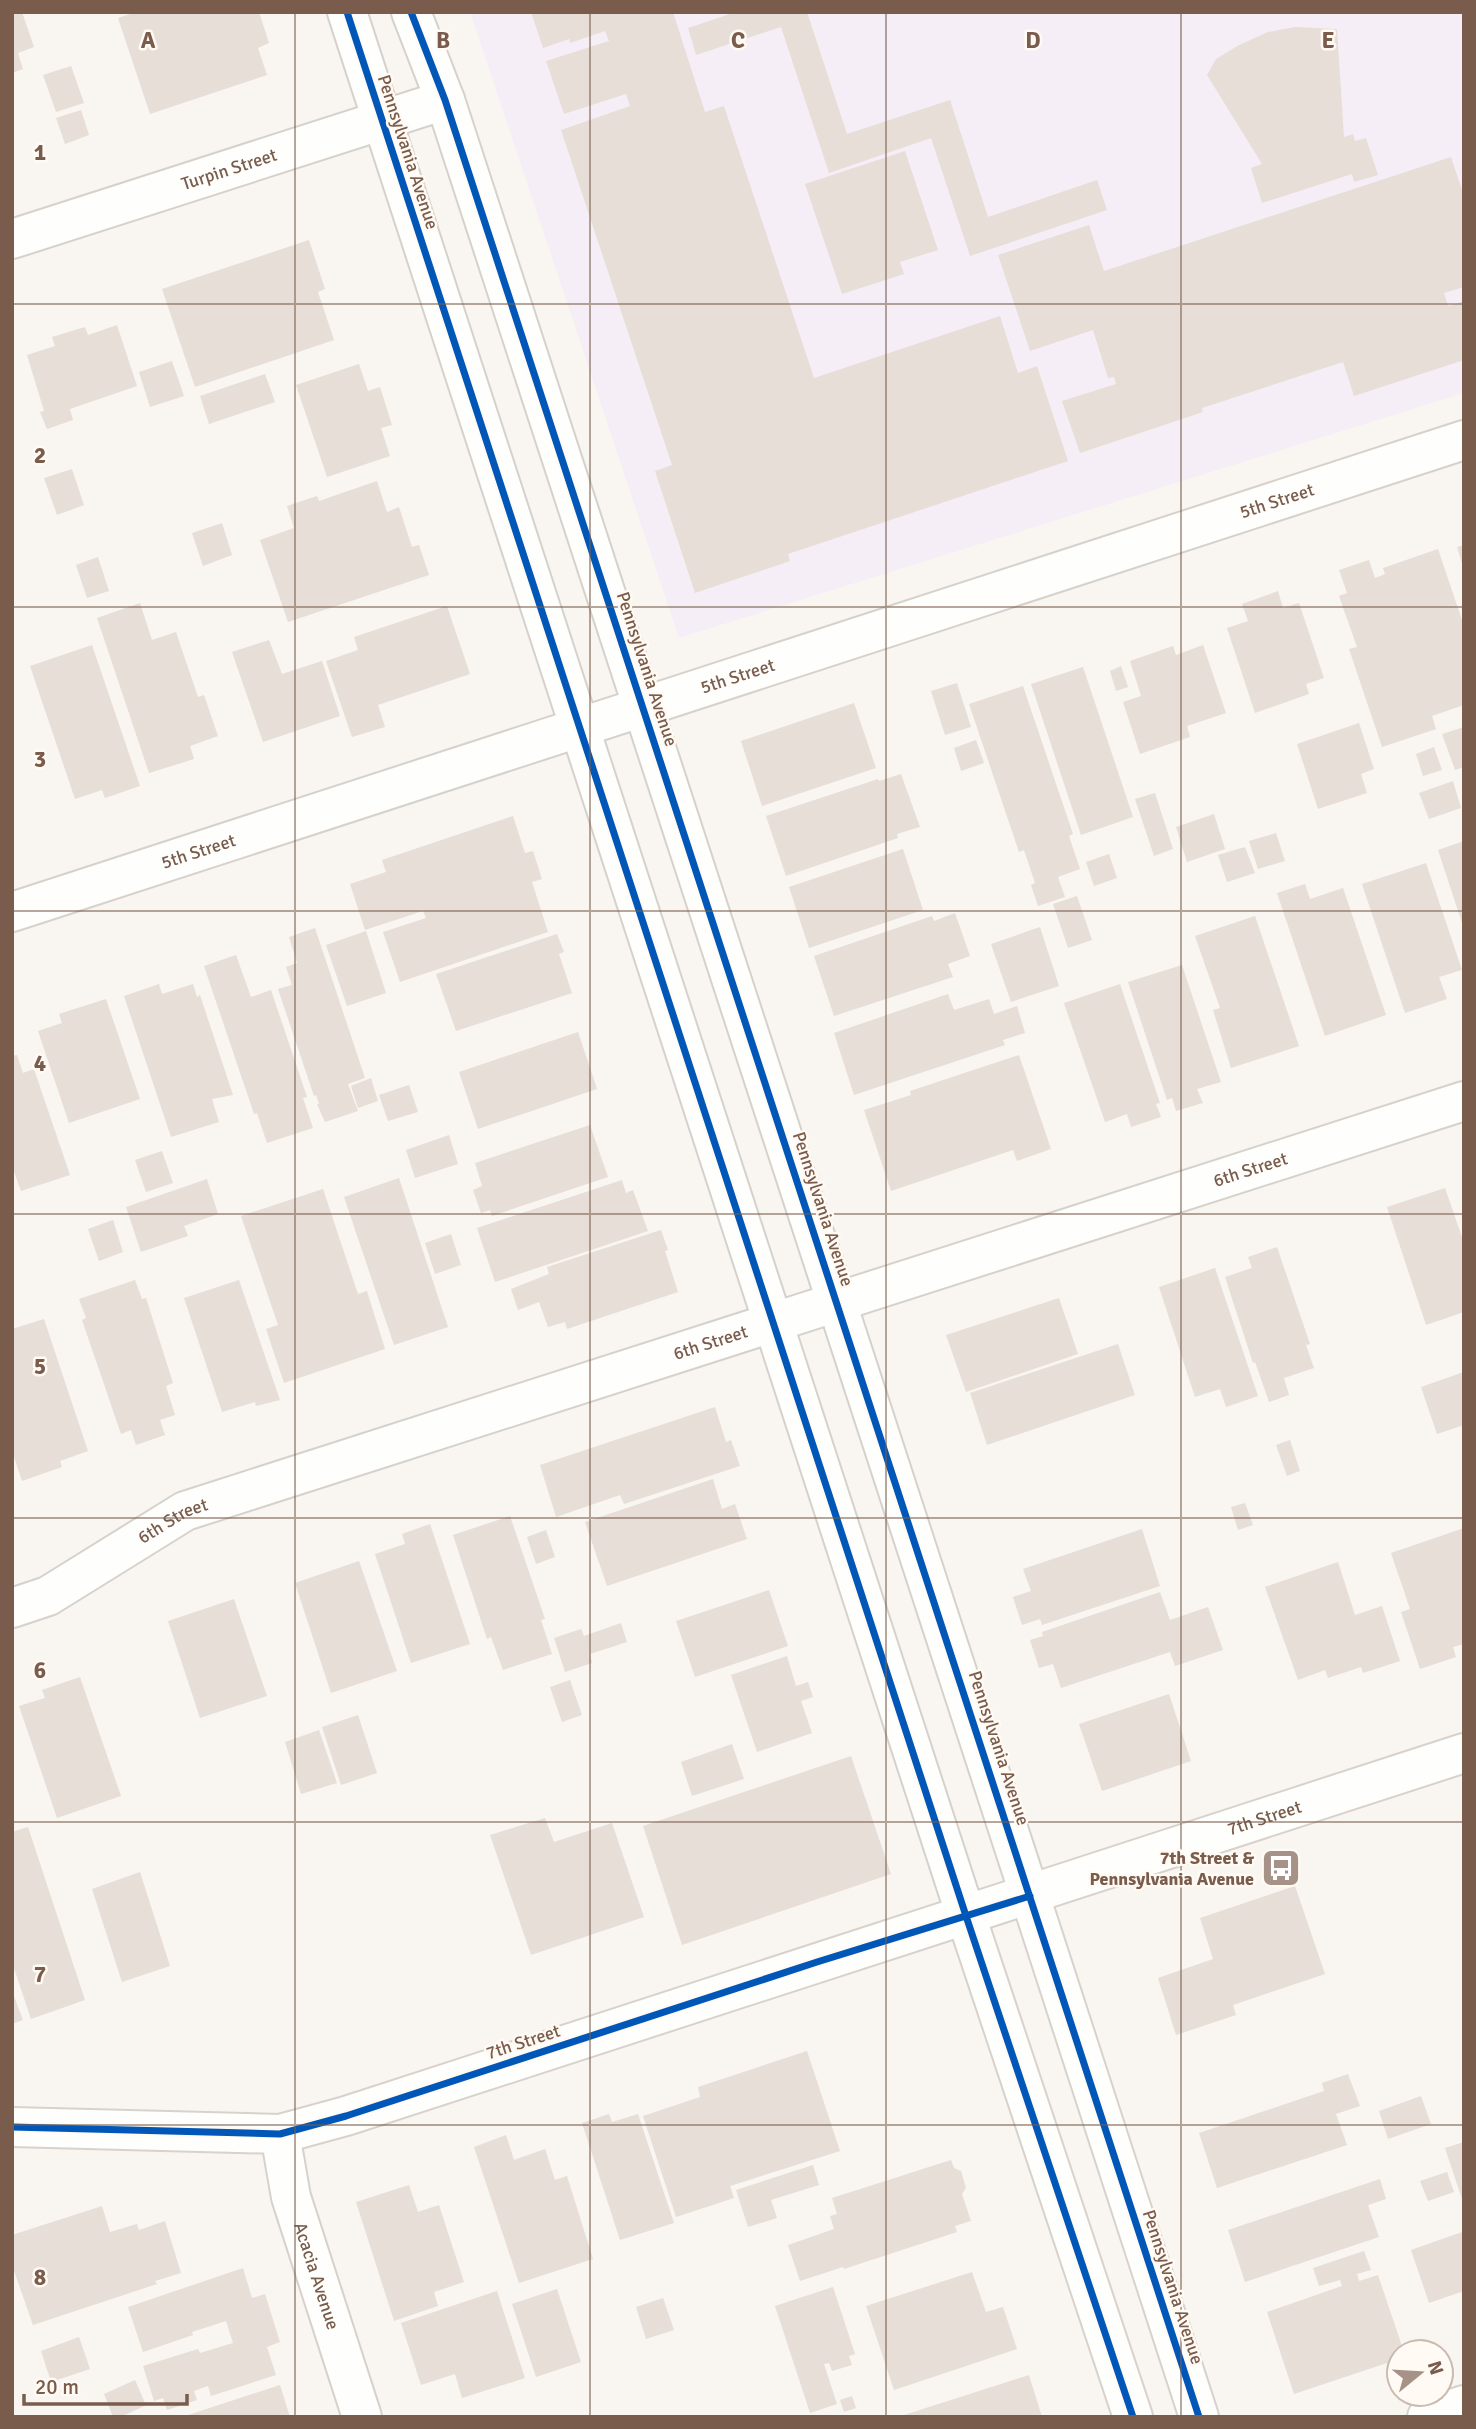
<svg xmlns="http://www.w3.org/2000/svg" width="1476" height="2429" font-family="Signika,sans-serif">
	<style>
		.education { fill: #f6eef6 }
		.building { fill: #e6ded7 }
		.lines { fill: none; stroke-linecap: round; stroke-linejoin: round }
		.street-casing { stroke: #d7d1cb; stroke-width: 42 }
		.secondary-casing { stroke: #d9d2cb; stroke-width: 42 }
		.street { stroke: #fefefd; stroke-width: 38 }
		.secondary { stroke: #fefefd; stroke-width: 38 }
		.cycleway-casing { stroke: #fffaf3; stroke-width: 11 }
		.cycleway { stroke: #0057b8; stroke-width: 7 }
		.grid { fill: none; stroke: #7a5c4d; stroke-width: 2; stroke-opacity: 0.55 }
		.labels { text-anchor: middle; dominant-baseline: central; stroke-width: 5; stroke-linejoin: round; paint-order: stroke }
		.street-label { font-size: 18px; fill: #7a5c4d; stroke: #fffaf3 }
		.poi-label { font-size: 18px; font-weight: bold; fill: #7a5c4d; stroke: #fffaf3; text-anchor: end }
		.grid-label { font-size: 23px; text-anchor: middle; font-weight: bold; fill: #7a5c4d; stroke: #fffaf3; stroke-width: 5; stroke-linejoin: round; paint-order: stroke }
	</style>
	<rect width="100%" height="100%" fill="#f9f5f0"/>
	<path class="education" d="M 470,12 L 1464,12 L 1464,393 L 679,638 Z"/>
	<path class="building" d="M 12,12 L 22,12 L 34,47 L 18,53 L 23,69 L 12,73 Z
		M 136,12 L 259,12 L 269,43 L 258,48 L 267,75 L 150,114 L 118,18 Z
		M 531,12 L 673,12 L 705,112 L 724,106 L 814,378 L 1000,316 L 1018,373 L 1037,366 L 1068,461 L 788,554 L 790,561 L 695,593 L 655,471 L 672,465 L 561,130 L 630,106 L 626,94 L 564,114 L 546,61 L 609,41 L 605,31 L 570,43 L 569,39 L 543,48 Z
		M 736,12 L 807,12 L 847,134 L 950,100 L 988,217 L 1097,180 L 1107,210 L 970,256 L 931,138 L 829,173 L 781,27 L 696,55 L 688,28 Z
		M 1295,27 L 1337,29 L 1344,137 L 1353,134 L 1355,141 L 1366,138 L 1378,175 L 1354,182 L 1352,174 L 1262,203 L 1251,168 L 1262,164 L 1207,75 L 1216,59 L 1239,45 L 1268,32 Z
		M 71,66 L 84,103 L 56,112 L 43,75 Z
		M 81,110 L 89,135 L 65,144 L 56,118 Z
		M 905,151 L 938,250 L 900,262 L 904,274 L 842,294 L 805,184 Z
		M 1451,157 L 1464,196 L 1464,287 L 1444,293 L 1448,306 L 1464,301 L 1464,360 L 1354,396 L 1343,362 L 1202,408 L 1203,412 L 1080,453 L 1062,401 L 1116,384 L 1114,377 L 1108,378 L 1093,330 L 1030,351 L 998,255 L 1089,225 L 1104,271 Z
		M 309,240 L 325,289 L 318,292 L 334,340 L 195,387 L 162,289 Z
		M 117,325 L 137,386 L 70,409 L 73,420 L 47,429 L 40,412 L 44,411 L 27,355 L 55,346 L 52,337 L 85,327 L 88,335 Z
		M 172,361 L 184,396 L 150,407 L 139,372 Z
		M 359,364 L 368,391 L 380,387 L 392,425 L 381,428 L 390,456 L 327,477 L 296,385 Z
		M 265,374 L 275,402 L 209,424 L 200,396 Z
		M 72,469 L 84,505 L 57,515 L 44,478 Z
		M 377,481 L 387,512 L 399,507 L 412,547 L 419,545 L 429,575 L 288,622 L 260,540 L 294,528 L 287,506 L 317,496 L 319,501 Z
		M 222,523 L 232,555 L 203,566 L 192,533 Z
		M 1464,545 L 1464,567 L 1463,567 L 1457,547 Z
		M 1438,549 L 1464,626 L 1464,705 L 1432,716 L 1436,729 L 1382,747 L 1349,649 L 1357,647 L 1339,596 L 1347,593 L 1339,570 L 1369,560 L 1375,578 L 1385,574 L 1383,568 Z
		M 98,557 L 109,591 L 87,598 L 76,565 Z
		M 1278,591 L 1283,608 L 1299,603 L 1324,678 L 1306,684 L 1309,694 L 1255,713 L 1227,628 L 1248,621 L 1242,604 Z
		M 140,603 L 152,640 L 176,632 L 198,697 L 204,695 L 218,736 L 190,746 L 194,759 L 149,773 L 97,618 Z
		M 447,606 L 470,674 L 378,705 L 385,727 L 352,737 L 326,661 L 358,650 L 354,637 Z
		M 269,640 L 282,674 L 322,661 L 340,716 L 263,742 L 232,652 Z
		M 92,645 L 140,786 L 105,798 L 102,790 L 75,799 L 30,666 Z
		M 1203,645 L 1226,713 L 1187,726 L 1190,737 L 1140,754 L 1123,702 L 1141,696 L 1130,661 L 1173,646 L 1176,655 Z
		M 1121,666 L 1128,687 L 1116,691 L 1110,671 Z
		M 1083,667 L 1133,817 L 1081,835 L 1031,684 Z
		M 957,683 L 971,727 L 945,735 L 931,691 Z
		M 1023,686 L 1073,834 L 1069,836 L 1080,869 L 1058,877 L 1065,897 L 1038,906 L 1031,885 L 1035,883 L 1024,850 L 1019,852 L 969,704 Z
		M 854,703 L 876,768 L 762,806 L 741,741 Z
		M 1359,723 L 1374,769 L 1361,774 L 1367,793 L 1318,809 L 1297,744 Z
		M 1464,727 L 1464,767 L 1455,770 L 1442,734 Z
		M 976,740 L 984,763 L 961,771 L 954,748 Z
		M 1434,747 L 1442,770 L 1423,776 L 1416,754 Z
		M 901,774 L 920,827 L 897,834 L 898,838 L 786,876 L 766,816 L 878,779 L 879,781 Z
		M 1453,781 L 1461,808 L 1429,819 L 1419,793 Z
		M 1155,793 L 1173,849 L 1154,856 L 1135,799 Z
		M 1214,814 L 1225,849 L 1187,862 L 1176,827 Z
		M 513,816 L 525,853 L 533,851 L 542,879 L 532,882 L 548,932 L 400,982 L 383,932 L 426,918 L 423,911 L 365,930 L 350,884 L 386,872 L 382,860 Z
		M 1276,833 L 1285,861 L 1258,869 L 1249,841 Z
		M 1464,841 L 1464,926 L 1463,926 L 1438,850 Z
		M 1245,847 L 1255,873 L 1227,882 L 1218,855 Z
		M 903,849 L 923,910 L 809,948 L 789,887 Z
		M 1109,854 L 1117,878 L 1094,886 L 1086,862 Z
		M 1426,863 L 1462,970 L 1439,977 L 1447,999 L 1405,1013 L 1362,884 Z
		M 1305,884 L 1310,899 L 1343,888 L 1386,1015 L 1325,1036 L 1277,893 Z
		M 1077,896 L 1092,940 L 1068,948 L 1053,904 Z
		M 955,913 L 970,956 L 948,964 L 953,977 L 834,1016 L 814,956 L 932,916 L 934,921 Z
		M 1255,916 L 1299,1046 L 1231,1068 L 1213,1010 L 1220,1008 L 1195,936 Z
		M 1040,927 L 1059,986 L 1011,1002 L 991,944 Z
		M 315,928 L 365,1078 L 348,1084 L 358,1111 L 325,1122 L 317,1104 L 319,1104 L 316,1095 L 314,1096 L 278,989 L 292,985 L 286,967 L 297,963 L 289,937 Z
		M 366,931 L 386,993 L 347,1006 L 326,945 Z
		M 557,934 L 564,952 L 559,954 L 572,993 L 456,1031 L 436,974 Z
		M 236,955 L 251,997 L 271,990 L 307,1097 L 303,1098 L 313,1128 L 267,1143 L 257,1113 L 254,1114 L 204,966 Z
		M 1182,965 L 1221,1082 L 1197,1089 L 1203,1103 L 1176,1111 L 1172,1098 L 1167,1100 L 1128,982 Z
		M 159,984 L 162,994 L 193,984 L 197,997 L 200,995 L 233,1095 L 212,1099 L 219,1122 L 171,1137 L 124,996 Z
		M 1120,984 L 1160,1103 L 1156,1104 L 1161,1117 L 1131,1127 L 1127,1114 L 1105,1122 L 1064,1003 Z
		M 948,994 L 954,1010 L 989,999 L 994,1014 L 1017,1006 L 1025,1033 L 1003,1040 L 1005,1045 L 854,1095 L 834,1033 Z
		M 106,999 L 140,1099 L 69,1123 L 38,1031 L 62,1023 L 59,1014 Z
		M 578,1032 L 597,1089 L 478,1129 L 459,1072 Z
		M 17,1055 L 23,1073 L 34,1069 L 70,1175 L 21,1191 L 12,1166 L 12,1056 Z
		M 1019,1055 L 1051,1149 L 1017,1161 L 1013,1150 L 891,1191 L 864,1110 L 911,1095 L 910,1091 Z
		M 371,1078 L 378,1101 L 358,1108 L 351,1086 Z
		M 409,1085 L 418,1112 L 388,1121 L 379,1095 Z
		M 590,1125 L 608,1177 L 492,1216 L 490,1210 L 481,1213 L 473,1190 L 482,1186 L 475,1163 Z
		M 449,1135 L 458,1164 L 415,1178 L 406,1150 Z
		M 162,1151 L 173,1183 L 146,1192 L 135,1160 Z
		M 399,1178 L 448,1327 L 394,1345 L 344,1197 Z
		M 207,1179 L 218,1214 L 184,1226 L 188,1236 L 141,1252 L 126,1207 Z
		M 622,1180 L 626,1193 L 633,1190 L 648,1231 L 495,1282 L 477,1228 Z
		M 1445,1188 L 1464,1243 L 1464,1312 L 1426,1325 L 1387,1207 Z
		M 323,1189 L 358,1294 L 367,1291 L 385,1349 L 284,1383 L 266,1329 L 278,1325 L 241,1216 Z
		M 113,1220 L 123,1252 L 99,1261 L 88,1229 Z
		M 661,1230 L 668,1250 L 665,1251 L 678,1292 L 567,1329 L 565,1322 L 548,1327 L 539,1302 L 518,1310 L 511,1289 L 549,1274 L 547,1267 Z
		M 451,1234 L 461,1265 L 435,1274 L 425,1243 Z
		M 1277,1247 L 1310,1344 L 1306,1345 L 1314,1368 L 1284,1378 L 1289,1395 L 1269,1402 L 1255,1362 L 1253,1363 L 1225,1277 L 1252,1268 L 1248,1257 Z
		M 1215,1268 L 1258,1396 L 1226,1407 L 1220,1389 L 1195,1397 L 1159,1287 Z
		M 135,1280 L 142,1299 L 146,1298 L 173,1383 L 166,1386 L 175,1415 L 160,1420 L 165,1435 L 136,1445 L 131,1430 L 121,1434 L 82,1320 L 86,1318 L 79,1299 Z
		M 239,1280 L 280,1400 L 256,1406 L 255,1402 L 222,1412 L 184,1298 Z
		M 1059,1298 L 1078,1354 L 966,1392 L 946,1335 Z
		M 44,1319 L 88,1451 L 60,1461 L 62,1467 L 22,1481 L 12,1451 L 12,1329 Z
		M 1118,1344 L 1135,1395 L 987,1445 L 970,1393 Z
		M 1464,1372 L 1464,1425 L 1437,1434 L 1421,1387 Z
		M 715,1407 L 726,1442 L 731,1440 L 740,1466 L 624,1504 L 620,1495 L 556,1517 L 540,1465 Z
		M 1290,1440 L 1300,1471 L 1287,1476 L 1276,1445 Z
		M 713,1479 L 722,1509 L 735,1504 L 747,1539 L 607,1586 L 585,1522 Z
		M 1245,1503 L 1253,1525 L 1238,1530 L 1231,1507 Z
		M 510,1516 L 545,1619 L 541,1620 L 552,1654 L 503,1670 L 491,1637 L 487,1639 L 453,1535 Z
		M 430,1524 L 470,1644 L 411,1663 L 375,1554 L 405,1544 L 402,1534 Z
		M 1464,1528 L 1464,1644 L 1453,1647 L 1456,1657 L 1420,1669 L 1401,1612 L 1410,1609 L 1391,1553 Z
		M 1142,1529 L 1160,1586 L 1042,1625 L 1040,1619 L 1022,1625 L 1013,1597 L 1031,1591 L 1023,1569 Z
		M 546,1530 L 555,1557 L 536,1564 L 527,1537 Z
		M 359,1561 L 397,1671 L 331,1693 L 295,1583 Z
		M 1338,1562 L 1355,1615 L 1382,1606 L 1400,1661 L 1363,1673 L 1361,1667 L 1328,1678 L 1325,1670 L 1298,1680 L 1265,1587 Z
		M 769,1590 L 788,1646 L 695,1677 L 676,1621 Z
		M 1160,1592 L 1170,1620 L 1208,1607 L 1223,1650 L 1175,1666 L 1170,1652 L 1061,1688 L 1053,1664 L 1039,1668 L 1030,1640 L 1043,1636 L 1042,1632 Z
		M 234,1599 L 267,1696 L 200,1718 L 168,1621 Z
		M 621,1623 L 627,1642 L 590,1654 L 592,1663 L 565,1672 L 554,1638 L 581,1629 L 584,1636 Z
		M 787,1656 L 796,1686 L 808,1682 L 813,1697 L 801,1701 L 812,1733 L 757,1752 L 731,1675 Z
		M 80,1677 L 121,1796 L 57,1818 L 19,1706 L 45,1698 L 42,1690 Z
		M 570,1680 L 582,1715 L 562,1722 L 550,1687 Z
		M 1169,1694 L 1191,1761 L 1102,1791 L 1079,1724 Z
		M 358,1715 L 377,1773 L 341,1785 L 322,1727 Z
		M 319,1730 L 337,1783 L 301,1794 L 285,1742 Z
		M 732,1744 L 744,1779 L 692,1796 L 681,1762 Z
		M 851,1756 L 891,1874 L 682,1945 L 643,1826 Z
		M 545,1818 L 554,1842 L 612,1823 L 644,1917 L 531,1955 L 490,1835 Z
		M 28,1827 L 85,2000 L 31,2019 L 12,1962 L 12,1832 Z
		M 140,1872 L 170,1966 L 122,1982 L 92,1889 Z
		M 1295,1886 L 1325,1974 L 1233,2005 L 1236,2015 L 1176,2035 L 1158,1978 L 1213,1959 L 1200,1918 Z
		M 12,1991 L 23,2020 L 12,2024 Z
		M 807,2051 L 840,2151 L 730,2186 L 734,2198 L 676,2217 L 643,2116 L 700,2097 L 698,2087 Z
		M 1348,2074 L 1360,2106 L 1336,2114 L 1347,2145 L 1217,2188 L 1199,2133 L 1324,2091 L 1322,2083 Z
		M 1421,2096 L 1431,2124 L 1388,2139 L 1379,2111 Z
		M 609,2114 L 612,2122 L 638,2114 L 674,2223 L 620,2240 L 582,2123 Z
		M 506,2135 L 514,2160 L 545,2149 L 555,2180 L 567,2176 L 593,2259 L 519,2283 L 474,2147 Z
		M 1464,2142 L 1464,2202 L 1463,2202 L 1445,2148 Z
		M 951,2160 L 954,2168 L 961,2171 L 966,2188 L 962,2194 L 971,2221 L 955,2226 L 957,2232 L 844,2269 L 843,2267 L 800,2281 L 788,2245 L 834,2229 L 830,2216 L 837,2214 L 832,2198 Z
		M 813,2165 L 819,2185 L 771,2200 L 777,2218 L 748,2227 L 736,2190 Z
		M 1447,2172 L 1454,2192 L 1428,2201 L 1420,2181 Z
		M 1380,2179 L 1386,2199 L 1368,2205 L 1379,2237 L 1245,2282 L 1228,2230 Z
		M 409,2185 L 418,2212 L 439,2205 L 464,2282 L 434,2292 L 438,2306 L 394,2321 L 356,2202 Z
		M 102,2206 L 110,2232 L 137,2224 L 139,2230 L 165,2221 L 181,2273 L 155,2281 L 157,2284 L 33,2325 L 12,2265 L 12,2235 Z
		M 1462,2232 L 1464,2291 L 1429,2303 L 1411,2250 Z
		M 1364,2251 L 1371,2270 L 1357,2274 L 1359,2281 L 1378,2275 L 1404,2352 L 1399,2352 L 1399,2359 L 1294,2394 L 1267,2312 L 1342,2286 L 1340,2280 L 1319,2286 L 1313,2268 Z
		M 243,2268 L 252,2298 L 265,2294 L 280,2342 L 267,2347 L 276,2375 L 211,2396 L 208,2386 L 194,2391 L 197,2400 L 167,2410 L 163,2398 L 154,2401 L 143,2366 L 198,2349 L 200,2353 L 233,2343 L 226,2321 L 192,2332 L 193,2335 L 143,2352 L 128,2307 Z
		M 972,2272 L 986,2312 L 1003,2307 L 1017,2349 L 894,2390 L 866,2306 Z
		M 833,2287 L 855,2354 L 849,2356 L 852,2365 L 832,2371 L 829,2363 L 824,2364 L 837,2404 L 810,2413 L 775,2306 Z
		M 557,2289 L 581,2362 L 536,2377 L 512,2304 Z
		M 497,2291 L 525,2378 L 462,2398 L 455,2374 L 421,2385 L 401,2323 Z
		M 663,2298 L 674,2330 L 646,2339 L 636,2307 Z
		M 79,2337 L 90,2369 L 51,2382 L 41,2351 Z
		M 1029,2375 L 1042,2417 L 901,2417 L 901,2416 Z
		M 135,2380 L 146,2405 L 121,2417 L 113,2417 L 104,2394 Z
		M 280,2385 L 290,2417 L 185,2417 L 185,2416 Z
		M 852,2396 L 856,2408 L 844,2412 L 840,2400 Z"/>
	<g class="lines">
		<g class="street-casing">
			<g id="street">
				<path d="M 347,12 L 966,1916"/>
				<path d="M 411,12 L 445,100 L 1030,1896"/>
				<path id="s1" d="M 12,239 L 445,100"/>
				<path id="s2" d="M 12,912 L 1464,440"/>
				<path id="s3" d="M 12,1608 L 48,1596 L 185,1511 L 1464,1101"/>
				<path id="s4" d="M 280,2134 L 291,2197 L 362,2417"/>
				<path d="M 1427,2417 L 1464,2405"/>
			</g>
		</g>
		<g class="secondary-casing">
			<g id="secondary">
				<path d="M 1030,1896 L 1199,2417"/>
				<path d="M 966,1916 L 1133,2417"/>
				<path id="s5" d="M 12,2127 L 280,2134 L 346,2116 L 1464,1753"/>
			</g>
		</g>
		<use href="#street" class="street"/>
		<use href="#secondary" class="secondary"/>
		<g class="cycleway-casing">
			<path id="cycleway" d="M 347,12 L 966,1916 L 1133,2417
				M 411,12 L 445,100 L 1199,2417
				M 12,2127 L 280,2134 L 346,2116 L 817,1962 L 1030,1896"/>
		</g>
		<use href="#cycleway" class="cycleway"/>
	</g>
	<path class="grid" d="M 295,12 L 295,2417M 590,12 L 590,2417M 886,12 L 886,2417M 1181,12 L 1181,2417M 12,304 L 1464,304M 12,607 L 1464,607M 12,911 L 1464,911M 12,1214 L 1464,1214M 12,1518 L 1464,1518M 12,1822 L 1464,1822M 12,2125 L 1464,2125"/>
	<defs>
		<g id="bus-square" transform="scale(2.0125)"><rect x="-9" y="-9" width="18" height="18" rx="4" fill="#a69286" stroke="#fffaf3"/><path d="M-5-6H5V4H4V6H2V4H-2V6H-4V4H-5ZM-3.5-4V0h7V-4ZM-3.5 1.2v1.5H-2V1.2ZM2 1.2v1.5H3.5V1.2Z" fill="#fff"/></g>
	</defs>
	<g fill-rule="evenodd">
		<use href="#bus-square" x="1281" y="1868"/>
	</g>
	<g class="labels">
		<g class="street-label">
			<text transform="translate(408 152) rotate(72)">Pennsylvania Avenue</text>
			<text stroke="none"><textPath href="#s1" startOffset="228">Turpin Street</textPath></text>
			<text stroke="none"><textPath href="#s2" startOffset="1330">5th Street</textPath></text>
			<text transform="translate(647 669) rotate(72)">Pennsylvania Avenue</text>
			<text stroke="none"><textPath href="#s2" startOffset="763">5th Street</textPath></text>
			<text stroke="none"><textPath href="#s2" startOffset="196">5th Street</textPath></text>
			<text stroke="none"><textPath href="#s3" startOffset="1318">6th Street</textPath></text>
			<text transform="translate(823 1209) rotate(72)">Pennsylvania Avenue</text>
			<text stroke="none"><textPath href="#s3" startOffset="751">6th Street</textPath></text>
			<text stroke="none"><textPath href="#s3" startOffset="184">6th Street</textPath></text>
			<text transform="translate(999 1748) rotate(72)">Pennsylvania Avenue</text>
			<text stroke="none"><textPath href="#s5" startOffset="1302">7th Street</textPath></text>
			<text transform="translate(523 2042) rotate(-18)">7th Street</text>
			<text stroke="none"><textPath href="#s4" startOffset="147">Acacia Avenue</textPath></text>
			<text transform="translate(1173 2287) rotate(72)">Pennsylvania Avenue</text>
		</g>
		<g class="poi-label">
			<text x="1254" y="1858">7th Street &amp;<tspan x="1254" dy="21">Pennsylvania Avenue</tspan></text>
		</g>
	</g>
	<g class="grid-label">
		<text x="148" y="48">A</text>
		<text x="443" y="48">B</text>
		<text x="738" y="48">C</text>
		<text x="1033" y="48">D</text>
		<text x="1328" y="48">E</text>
		<text x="40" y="160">1</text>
		<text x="40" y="463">2</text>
		<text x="40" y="767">3</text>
		<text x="40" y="1071">4</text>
		<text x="40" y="1374">5</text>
		<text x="40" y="1678">6</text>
		<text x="40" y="1982">7</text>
		<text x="40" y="2285">8</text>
	</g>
	<rect width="1476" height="2429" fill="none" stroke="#7a5c4d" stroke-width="28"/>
	<g transform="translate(1420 2373) rotate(72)"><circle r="33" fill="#fffaf3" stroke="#cabbb1" stroke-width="2"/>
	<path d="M0-5L12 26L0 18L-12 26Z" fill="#a69286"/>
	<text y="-10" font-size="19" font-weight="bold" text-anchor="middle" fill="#7a5c4d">N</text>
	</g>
	<path d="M24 2394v10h163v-10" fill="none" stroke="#7a5c4d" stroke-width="3.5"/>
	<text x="35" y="2394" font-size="21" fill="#7a5c4d" stroke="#fffaf3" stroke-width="5" paint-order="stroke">20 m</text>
</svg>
